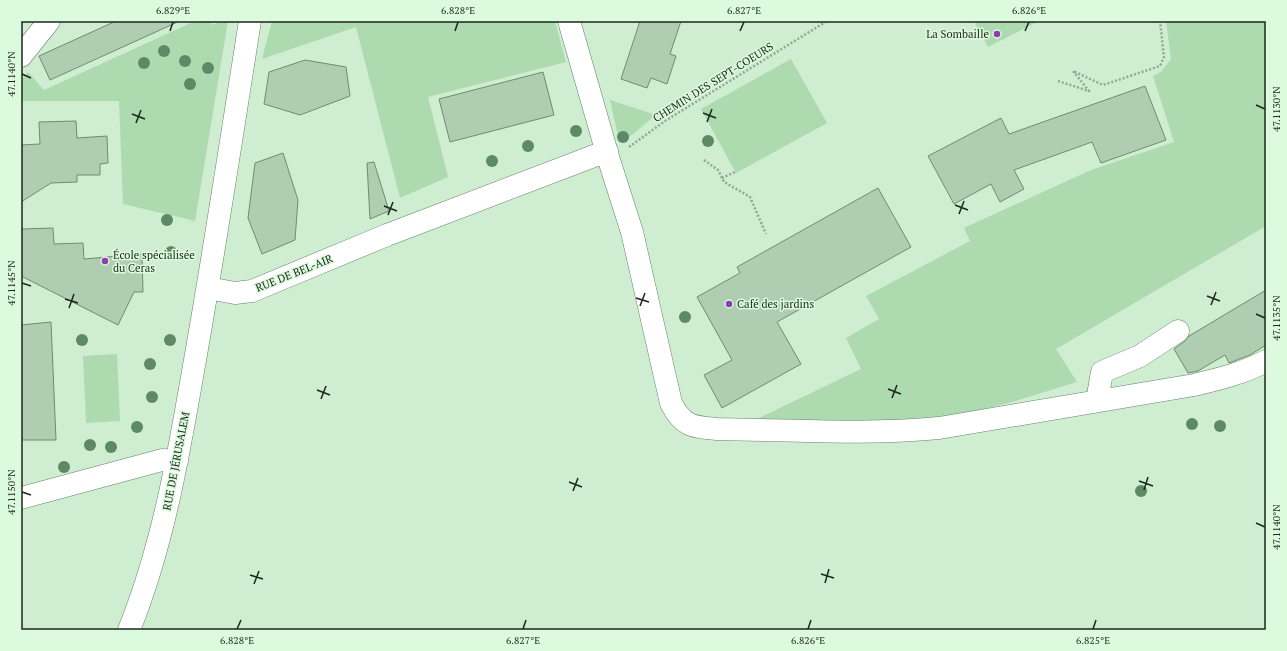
<svg xmlns="http://www.w3.org/2000/svg" width="1287" height="651" font-family="'PT Serif',serif">
	<style>
		.green { fill: #aedab0 }
		.building { fill: #afcdb1; stroke: #708b71 }
		.lines { fill: none; stroke-linecap: round; stroke-linejoin: round }
		.minor-casing { stroke: #678269; stroke-width: 23 }
		.path { stroke: #91a892; stroke-width: 2.5; stroke-dasharray: 2 2; stroke-linecap: butt }
		.minor { stroke: #fff; stroke-width: 22 }
		.tree { fill: #5d8964 }
		.ticks { fill: none; stroke: #1c271c; stroke-width: 1.5 }
		.poi-dot { fill: #8c3eaf; stroke: #dcfadd; stroke-width: 1.5 }
		.labels { text-anchor: middle; dominant-baseline: central; stroke-width: 3; stroke-linejoin: round; paint-order: stroke }
		.poi-label { font-size: 11px; fill: #1c271c; stroke: #dcfadd; text-anchor: start }
		.street-label { font-size: 11px; fill: #1c271c; stroke: #dcfadd }
		.neatline { fill: none; stroke: #1c271c; stroke-width: 1.5 }
		.ticks-label { font-size: 10px; text-anchor: middle; fill: #1c271c }
	</style>
	<rect width="100%" height="100%" fill="#cfedd0"/>
	<path class="green" d="M 195,21 L 210,21 L 212,25 L 223,21 L 228,21 L 195,221 L 123,204 L 119,101 L 21,101 L 21,80 L 28,72 L 44,90 Z
		M 272,21 L 555,21 L 566,62 L 428,97 L 448,177 L 400,198 L 356,27 L 262,59 Z
		M 974,21 L 1039,21 L 988,47 Z
		M 1166,21 L 1266,21 L 1266,226 L 1056,349 L 1077,382 L 1005,404 L 931,422 L 757,419 L 861,369 L 846,338 L 879,319 L 866,296 L 970,241 L 964,228 L 1091,170 L 1174,142 L 1153,76 L 1161,72 L 1171,59 Z
		M 791,59 L 827,123 L 736,173 L 701,109 Z
		M 610,100 L 656,115 L 628,138 L 622,140 L 618,136 Z
		M 117,354 L 120,421 L 86,423 L 83,356 Z"/>
	<path class="building" d="M 116,21 L 180,21 L 50,80 L 39,56 Z
		M 640,21 L 681,21 L 670,54 L 676,56 L 667,84 L 651,78 L 647,88 L 621,79 Z
		M 305,60 L 346,67 L 350,96 L 300,115 L 264,104 L 269,72 Z
		M 543,72 L 554,115 L 450,142 L 439,99 Z
		M 1145,86 L 1166,140 L 1101,163 L 1092,142 L 1014,170 L 1024,189 L 1000,202 L 991,184 L 954,204 L 928,156 L 1001,118 L 1009,134 Z
		M 76,121 L 77,138 L 107,136 L 108,163 L 100,164 L 100,175 L 77,175 L 77,182 L 51,183 L 21,202 L 21,145 L 40,144 L 39,122 Z
		M 283,153 L 298,200 L 295,240 L 262,254 L 248,218 L 255,163 Z
		M 374,162 L 389,211 L 370,219 L 367,163 Z
		M 878,188 L 911,247 L 777,322 L 801,364 L 722,408 L 704,375 L 732,360 L 697,297 L 740,273 L 737,267 Z
		M 53,228 L 54,244 L 83,243 L 84,259 L 142,254 L 143,292 L 134,292 L 118,325 L 21,276 L 21,229 Z
		M 1266,290 L 1266,345 L 1250,355 L 1229,363 L 1225,355 L 1198,371 L 1188,373 L 1174,349 L 1185,341 L 1189,336 Z
		M 51,322 L 56,440 L 21,440 L 21,325 Z"/>
	<g class="lines">
		<g class="minor-casing">
			<path id="minor" d="M 569,21 L 609,160 L 632,232 L 671,403 C 683,427 693,427 717,429 C 791,430 866,435 939,428 L 1194,385 C 1219,379 1244,373 1266,361
				M 21,56 L 49,21
				M 208,288 L 235,293 L 252,291 L 387,235 L 607,151
				M 1097,401 L 1102,372 L 1140,356 L 1178,331
				M 21,498 L 162,460 L 177,461
				M 129,630 C 164,543 179,452 195,360 C 215,247 232,134 250,21"/>
		</g>
		<path class="path" d="M 1058,81 L 1089,91 L 1073,71 L 1103,85 L 1160,66 L 1164,57 L 1160,21
			M 629,147 L 665,121 L 827,21
			M 704,160 L 718,170 L 724,182 L 750,197 L 766,234
			M 722,178 L 735,172"/>
		<use href="#minor" class="minor"/>
	</g>
	<g class="tree">
		<circle cx="164" cy="51" r="6"/>
		<circle cx="185" cy="61" r="6"/>
		<circle cx="144" cy="63" r="6"/>
		<circle cx="208" cy="68" r="6"/>
		<circle cx="190" cy="84" r="6"/>
		<circle cx="576" cy="131" r="6"/>
		<circle cx="623" cy="137" r="6"/>
		<circle cx="708" cy="141" r="6"/>
		<circle cx="528" cy="146" r="6"/>
		<circle cx="492" cy="161" r="6"/>
		<circle cx="167" cy="220" r="6"/>
		<circle cx="171" cy="252" r="6"/>
		<circle cx="685" cy="317" r="6"/>
		<circle cx="82" cy="340" r="6"/>
		<circle cx="170" cy="340" r="6"/>
		<circle cx="150" cy="364" r="6"/>
		<circle cx="152" cy="397" r="6"/>
		<circle cx="1192" cy="424" r="6"/>
		<circle cx="1220" cy="426" r="6"/>
		<circle cx="137" cy="427" r="6"/>
		<circle cx="90" cy="445" r="6"/>
		<circle cx="111" cy="447" r="6"/>
		<circle cx="64" cy="467" r="6"/>
		<circle cx="1141" cy="491" r="6"/>
	</g>
	<path class="ticks" d="M 170,31 L 173,22M 455,31 L 458,22M 740,31 L 744,22M 1025,31 L 1029,22M 22,74 L 31,78M 1256,105 L 1265,109M 703,113 L 716,118M 132,114 L 145,119M 707,122 L 712,109M 136,123 L 141,110M 955,205 L 968,210M 384,206 L 397,211M 959,214 L 964,201M 388,215 L 393,202M 22,283 L 31,286M 1207,296 L 1220,301M 636,298 L 649,302M 65,299 L 78,303M 1211,305 L 1216,292M 640,306 L 645,293M 69,308 L 74,294M 1256,314 L 1265,318M 888,389 L 901,394M 317,390 L 330,395M 892,398 L 897,385M 321,399 L 326,386M 1139,481 L 1153,486M 569,482 L 582,487M 1144,490 L 1148,477M 573,491 L 578,478M 22,492 L 31,495M 1256,523 L 1265,527M 821,574 L 834,578M 250,575 L 263,579M 825,583 L 829,569M 254,584 L 259,571M 237,629 L 241,620M 523,629 L 526,620M 808,629 L 811,620M 1093,629 L 1096,620"/>
	<g class="poi-dot">
		<circle cx="997" cy="34" r="4"/>
		<circle cx="105" cy="261" r="4"/>
		<circle cx="729" cy="304" r="4"/>
	</g>
	<g class="labels">
		<g class="poi-label">
			<text x="989" y="34" text-anchor="end">La Sombaille</text>
			<text x="113" y="255">École spécialisée<tspan x="113" dy="13">du Ceras</tspan></text>
			<text x="737" y="304">Café des jardins</text>
		</g>
		<g class="street-label">
			<text transform="translate(713 82) rotate(-32)">CHEMIN DES SEPT-COEURS</text>
			<text transform="translate(294 273) rotate(-22)">RUE DE BEL-AIR</text>
			<text transform="translate(176 461) rotate(-79)">RUE DE JÉRUSALEM</text>
		</g>
	</g>
	<rect width="1287" height="651" fill="none" stroke="#dcfadd" stroke-width="44"/>
	<rect x="22" y="22" width="1243" height="607" class="neatline"/>
	<g class="ticks-label">
		<text x="173" y="14">6.829°E</text>
		<text x="458" y="14">6.828°E</text>
		<text x="744" y="14">6.827°E</text>
		<text x="1029" y="14">6.826°E</text>
		<text transform="translate(11 74) rotate(-90)" y="4">47.1140°N</text>
		<text transform="translate(1276 109) rotate(-90)" y="4">47.1130°N</text>
		<text transform="translate(11 283) rotate(-90)" y="4">47.1145°N</text>
		<text transform="translate(1276 318) rotate(-90)" y="4">47.1135°N</text>
		<text transform="translate(11 492) rotate(-90)" y="4">47.1150°N</text>
		<text transform="translate(1276 527) rotate(-90)" y="4">47.1140°N</text>
		<text x="237" y="644">6.828°E</text>
		<text x="523" y="644">6.827°E</text>
		<text x="808" y="644">6.826°E</text>
		<text x="1093" y="644">6.825°E</text>
	</g>
</svg>
